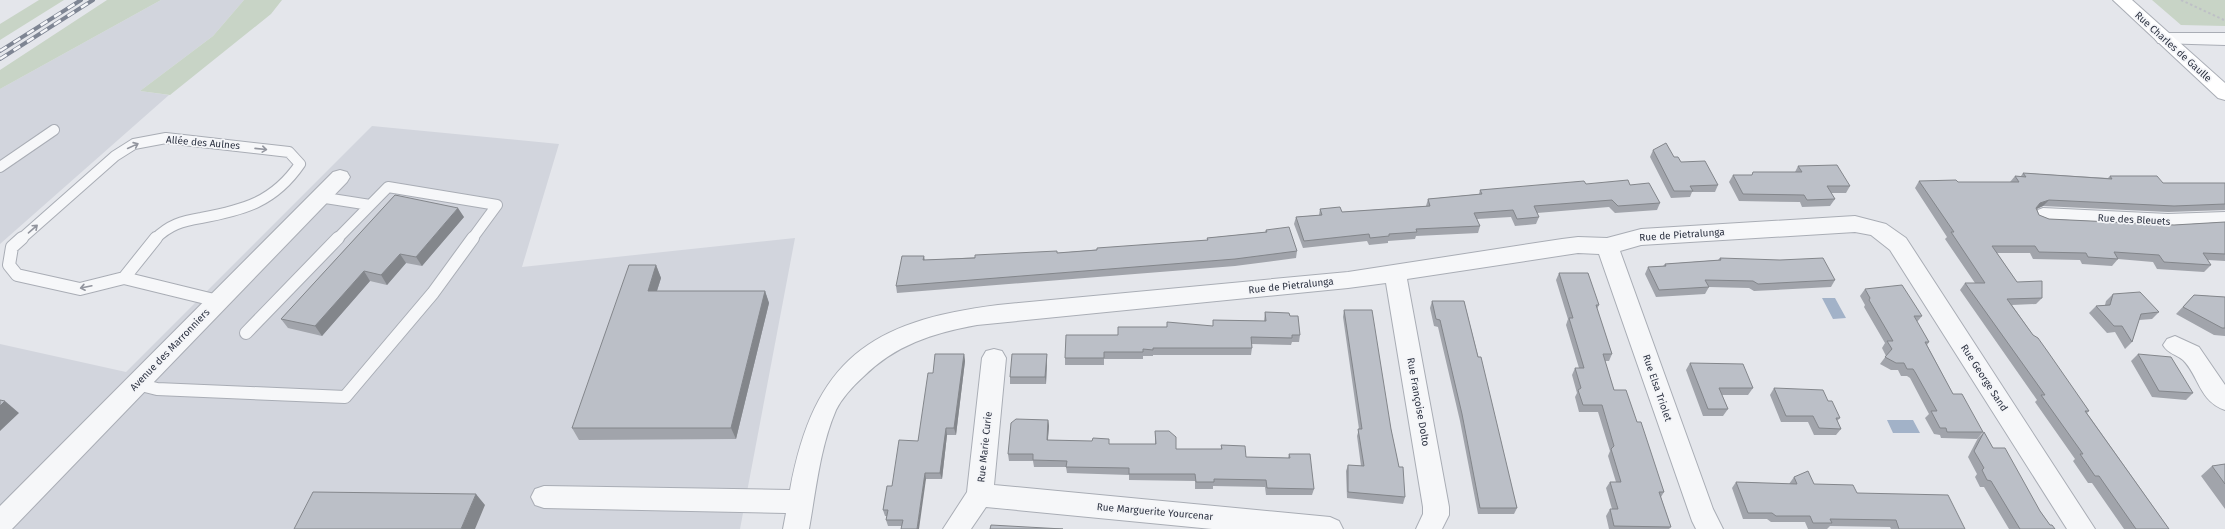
<svg xmlns="http://www.w3.org/2000/svg" width="2225" height="529" font-family="'Fira Sans',sans-serif">
	<style>
		.built { fill: #d2d5dd }
		.green { fill: #c8d4c6 }
		.water { fill: #a2b2c8 }
		.lines { fill: none; stroke-linecap: round; stroke-linejoin: round }
		.lane-far1-casing { stroke: #a9adb5; stroke-width: 12 }
		.lane-casing { stroke: #a9adb5; stroke-width: 14 }
		.street-casing { stroke: #a9adb5; stroke-width: 2 }
		.secondary-casing { stroke: #a9adb5; stroke-width: 2 }
		.path { stroke: #bec0c6; stroke-width: 2; stroke-dasharray: 2.5 2.5; stroke-linecap: butt }
		.lane-far1 { stroke: #f6f7f9; stroke-width: 10 }
		.lane { stroke: #f6f7f9; stroke-width: 12 }
		.street { fill: #f6f7f9; fill-rule: evenodd }
		.secondary { fill: #fff; fill-rule: evenodd }
		.rail-casing { stroke: #7e8593; stroke-width: 4 }
		.rail { stroke: #f4f5f8; stroke-width: 2.5; stroke-dasharray: 8; stroke-linecap: butt }
		.wall { fill: #a1a4ab }
		.shaded-wall { fill: #83868b }
		.building { fill: #bbbfc7; stroke: #83868b }
		.oneway { stroke: #92959e }
		.labels { text-anchor: middle; dominant-baseline: central; stroke-width: 3.5; stroke-linejoin: round; paint-order: stroke }
		.street-label { font-size: 10px; fill: #2d3342; stroke: #f4f5f8 }
	</style>
	<rect width="100%" height="100%" fill="#e4e6eb"/>
	<path class="built" d="M 161,0 L 244,0 L 213,36 L 140,91 L 169,95 L 0,244 L 0,89 Z
		M 372,126 L 559,144 L 522,267 L 795,238 L 740,529 L 0,529 L 0,344 L 126,372 Z"/>
	<path class="green" d="M 39,0 L 64,0 L 0,40 L 0,24 Z
		M 107,0 L 161,0 L 0,89 L 0,70 Z
		M 244,0 L 282,0 L 271,14 L 170,95 L 140,91 L 213,36 Z
		M 2152,0 L 2225,0 L 2225,26 L 2181,25 Z"/>
	<path class="water" d="M 1822,298 L 1835,298 L 1846,318 L 1833,319 Z
		M 1887,420 L 1913,420 L 1920,433 L 1893,433 Z"/>
	<g class="lines">
		<g class="lane-far1-casing">
			<path id="lane-far1" d="M 0,167 L 54,130
				M 319,197 L 370,205
				M 21,239 L 115,156 L 134,144 L 166,138 L 289,152 L 300,164 C 274,202 244,210 201,218 C 182,221 169,225 155,239
				M 337,239 L 388,187 L 497,205 L 472,239"/>
		</g>
		<g class="lane-casing">
			<path id="lane" d="M 22,238 L 12,247 L 9,265 L 17,275 L 80,289 L 124,278
				M 124,278 L 218,301
				M 124,278 L 156,238
				M 246,333 L 338,238
				M 137,384 L 157,389 L 345,397 L 433,293 L 473,238"/>
		</g>
		<g class="street-casing">
			<path id="street" d="M 2164,33 L 2225,33 L 2225,45 L 2158,43 L 2155,39 L 2158,35 Z
				M 340,170 L 347,172 L 350,177 L 347,182 L 12,529 L 0,529 L 0,506 L 333,172 Z
				M 2043,208 L 2168,214 L 2225,212 L 2225,228 L 2168,230 L 2043,224 L 2035,221 L 2032,216 L 2035,211 Z
				M 1855,216 L 1886,224 L 1906,238 L 2095,529 L 2067,529 L 1890,250 L 1871,235 L 1855,232 L 1641,245 L 1620,251 L 1713,509 L 1723,529 L 1696,529 L 1692,521 L 1599,254 L 1578,253 L 1407,279 L 1449,507 L 1449,515 L 1442,529 L 1416,529 L 1423,514 L 1423,507 L 1386,283 L 1348,288 L 977,325 C 933,333 895,345 863,377 C 853,386 842,398 836,410 C 820,447 816,490 809,529 L 783,529 L 786,513 L 544,508 L 535,505 L 531,497 L 535,489 L 544,486 L 790,490 C 814,360 870,321 998,305 L 1348,272 L 1562,239 L 1578,237 L 1607,238 L 1641,229 Z
				M 2175,336 L 2199,347 L 2225,385 L 2225,410 C 2199,401 2199,376 2183,360 C 2176,354 2168,354 2163,345 L 2167,339 Z
				M 994,349 L 1002,351 L 1006,358 L 994,485 L 1330,517 L 1339,521 L 1343,529 L 1212,529 L 986,507 L 971,529 L 943,529 L 967,492 L 982,358 L 986,351 Z"/>
		</g>
		<g class="secondary-casing">
			<path id="secondary" d="M 2113,0 L 2132,0 L 2225,83 L 2225,100 L 2218,98 Z"/>
		</g>
		<path class="path" d="M 2181,0 L 2224,20"/>
		<use href="#lane-far1" class="lane-far1"/>
		<use href="#lane" class="lane"/>
		<use href="#street" class="street"/>
		<use href="#secondary" class="secondary"/>
		<g class="rail-casing">
			<path id="rail" d="M 0,51 L 81,0
				M 0,59 L 93,0"/>
		</g>
		<use href="#rail" class="rail"/>
	</g>
	<path class="wall" d="M 1653,150 L 1674,157 L 1681,162 L 1718,185 L 1715,192 L 1692,192 L 1690,197 L 1671,198 L 1650,157 Z
		M 1798,166 L 1850,186 L 1846,193 L 1831,193 L 1835,199 L 1830,206 L 1802,207 L 1800,202 L 1739,201 L 1729,182 L 1733,175 L 1752,175 L 1795,172 Z
		M 2023,173 L 2108,178 L 2110,176 L 2163,183 L 2225,183 L 2225,211 L 2225,210 L 2168,212 L 2043,206 L 2037,209 L 2039,215 L 2049,219 L 2174,225 L 2225,222 L 2225,261 L 2208,260 L 2211,265 L 2204,272 L 2157,269 L 2153,262 L 2118,259 L 2112,266 L 2082,264 L 2080,260 L 2033,259 L 2030,253 L 1997,253 L 2017,282 L 2042,298 L 2036,304 L 2012,305 L 2033,335 L 2089,411 L 2087,413 L 2169,529 L 2124,529 L 2092,483 L 2088,483 L 2073,461 L 2075,459 L 2035,402 L 2037,400 L 1960,290 L 1965,283 L 1975,283 L 1945,239 L 1947,237 L 1915,188 L 1919,181 L 1958,182 L 2010,182 L 2015,176 L 2021,176 Z
		M 1586,184 L 1630,185 L 1660,203 L 1657,210 L 1615,213 L 1609,207 L 1537,213 L 1539,217 L 1536,224 L 1515,226 L 1511,217 L 1477,219 L 1480,226 L 1478,233 L 1416,236 L 1415,239 L 1388,241 L 1388,243 L 1369,245 L 1367,241 L 1303,248 L 1294,224 L 1296,217 L 1319,215 L 1320,209 L 1342,212 L 1426,206 L 1428,199 L 1479,194 L 1480,190 Z
		M 395,195 L 464,217 L 422,266 L 406,263 L 387,285 L 370,281 L 322,336 L 288,328 L 281,319 Z
		M 1266,230 L 1297,251 L 1296,258 L 1235,266 L 897,293 L 896,286 L 924,256 L 925,260 L 1057,253 L 1207,240 L 1207,238 L 1265,232 Z
		M 1720,258 L 1835,280 L 1831,287 L 1754,291 L 1749,288 L 1709,287 L 1705,294 L 1656,297 L 1645,274 L 1648,267 L 1663,266 L 1665,264 L 1718,260 Z
		M 656,265 L 661,278 L 657,291 L 765,291 L 769,303 L 736,439 L 579,440 L 572,428 Z
		M 1559,273 L 1599,305 L 1597,309 L 1612,354 L 1609,361 L 1605,361 L 1614,390 L 1637,422 L 1664,492 L 1661,497 L 1671,527 L 1669,529 L 1609,529 L 1606,516 L 1610,509 L 1612,509 L 1606,488 L 1610,482 L 1616,482 L 1608,456 L 1610,451 L 1598,412 L 1579,412 L 1575,397 L 1577,393 L 1572,375 L 1575,368 L 1579,368 L 1566,325 L 1568,319 L 1556,280 Z
		M 1865,289 L 1922,316 L 1917,322 L 1929,342 L 1927,345 L 1953,394 L 1983,432 L 1977,439 L 1941,438 L 1940,435 L 1934,434 L 1925,418 L 1929,414 L 1910,378 L 1907,376 L 1901,376 L 1898,370 L 1891,370 L 1880,364 L 1886,356 L 1882,348 L 1885,343 L 1864,307 L 1865,305 L 1860,296 Z
		M 2113,294 L 2159,312 L 2152,319 L 2139,320 L 2132,342 L 2125,349 L 2115,332 L 2107,333 L 2089,313 L 2096,306 L 2105,305 L 2106,301 Z
		M 2194,295 L 2225,297 L 2225,336 L 2214,335 L 2176,314 Z
		M 1432,301 L 1464,301 L 1517,508 L 1514,514 L 1478,514 L 1460,421 L 1438,327 L 1434,326 L 1430,308 Z
		M 1344,310 L 1391,429 L 1405,497 L 1403,504 L 1347,498 L 1346,471 L 1348,465 L 1361,466 L 1357,436 L 1359,429 L 1343,317 Z
		M 1265,312 L 1290,316 L 1300,335 L 1299,342 L 1292,342 L 1291,345 L 1252,344 L 1252,348 L 1251,355 L 1153,355 L 1153,356 L 1143,356 L 1143,359 L 1104,359 L 1104,365 L 1065,365 L 1065,358 L 1118,335 L 1213,326 L 1213,320 L 1264,321 Z
		M 964,354 L 965,361 L 956,435 L 947,435 L 942,479 L 926,479 L 902,526 L 888,526 L 886,520 L 887,516 L 885,516 L 883,510 L 892,486 L 918,441 L 933,373 Z
		M 1047,354 L 1047,361 L 1046,384 L 1010,384 L 1010,377 Z
		M 2138,354 L 2193,393 L 2186,400 L 2152,397 L 2131,361 Z
		M 1690,363 L 1753,388 L 1748,395 L 1722,395 L 1728,409 L 1723,416 L 1703,416 L 1686,370 Z
		M 1774,388 L 1828,401 L 1840,418 L 1837,421 L 1841,429 L 1836,435 L 1814,435 L 1808,422 L 1781,422 L 1770,395 Z
		M 1048,420 L 1049,426 L 1048,440 L 1109,444 L 1155,444 L 1155,431 L 1176,449 L 1221,449 L 1221,445 L 1246,457 L 1288,458 L 1289,454 L 1314,489 L 1312,495 L 1266,495 L 1265,487 L 1213,486 L 1213,489 L 1195,489 L 1195,481 L 1129,480 L 1129,475 L 1067,473 L 1066,467 L 1034,467 L 1033,461 L 1009,461 L 1008,454 Z
		M 1984,432 L 1993,448 L 2040,511 L 2050,525 L 2055,529 L 2009,529 L 1984,487 L 1980,487 L 1975,477 L 1977,474 L 1968,457 L 1978,438 Z
		M 2225,464 L 2225,509 L 2201,476 L 2212,466 Z
		M 1794,477 L 1814,484 L 1857,493 L 1965,529 L 1891,529 L 1890,527 L 1830,526 L 1827,529 L 1808,529 L 1805,522 L 1771,522 L 1767,519 L 1743,519 L 1732,488 L 1736,482 L 1789,484 Z"/>
	<path class="shaded-wall" d="M 2049,200 L 2043,206 L 2034,210 L 2040,203 Z
		M 458,208 L 464,217 L 422,266 L 416,257 Z
		M 400,254 L 406,263 L 387,285 L 381,275 Z
		M 656,265 L 661,278 L 653,303 L 648,291 Z
		M 364,271 L 370,281 L 322,336 L 315,326 Z
		M 765,291 L 769,303 L 736,439 L 731,428 Z
		M 964,354 L 965,361 L 956,435 L 954,428 Z
		M 1047,354 L 1047,361 L 1046,384 L 1045,377 Z
		M 5,401 L 19,413 L 0,431 L 0,406 Z
		M 1048,420 L 1049,426 L 1047,447 L 1047,440 Z
		M 946,428 L 947,435 L 942,479 L 940,473 Z
		M 925,473 L 926,479 L 919,529 L 917,529 Z
		M 476,494 L 485,505 L 475,529 L 461,529 Z"/>
	<path class="building" d="M 1666,143 L 1674,157 L 1678,157 L 1681,162 L 1705,161 L 1718,185 L 1690,186 L 1693,191 L 1674,191 L 1653,150 Z
		M 1837,165 L 1850,186 L 1827,186 L 1835,199 L 1807,200 L 1804,195 L 1743,194 L 1733,175 L 1752,175 L 1753,172 L 1802,172 L 1798,166 Z
		M 2023,173 L 2112,179 L 2110,176 L 2157,176 L 2163,183 L 2225,183 L 2225,204 L 2174,206 L 2049,200 L 2040,203 L 2036,208 L 2039,215 L 2049,219 L 2174,225 L 2225,222 L 2225,254 L 2203,253 L 2211,265 L 2164,262 L 2159,255 L 2114,252 L 2118,259 L 2088,257 L 2086,253 L 2039,252 L 2035,246 L 1992,246 L 2017,282 L 2042,281 L 2042,298 L 2007,299 L 2033,335 L 2038,338 L 2048,352 L 2089,411 L 2085,411 L 2169,529 L 2136,529 L 2099,476 L 2095,476 L 2080,454 L 2083,454 L 2041,395 L 2045,395 L 1965,283 L 1985,283 L 1951,232 L 1954,232 L 1919,181 L 1956,180 L 1958,182 L 2019,182 L 2015,176 L 2026,177 Z
		M 1628,180 L 1630,185 L 1649,183 L 1660,203 L 1618,206 L 1612,200 L 1534,206 L 1539,217 L 1517,219 L 1513,210 L 1474,213 L 1480,226 L 1416,229 L 1417,232 L 1389,234 L 1389,236 L 1370,238 L 1369,234 L 1304,241 L 1296,217 L 1322,215 L 1320,209 L 1340,207 L 1342,212 L 1430,206 L 1428,199 L 1482,194 L 1480,190 L 1584,181 L 1586,184 Z
		M 395,195 L 458,208 L 416,257 L 400,254 L 381,275 L 364,271 L 315,326 L 281,319 Z
		M 1289,227 L 1297,251 L 1235,259 L 896,286 L 902,256 L 924,256 L 923,260 L 975,258 L 975,255 L 1057,251 L 1057,253 L 1097,250 L 1097,248 L 1208,240 L 1207,238 L 1267,232 L 1266,230 Z
		M 1720,258 L 1780,260 L 1823,258 L 1835,280 L 1758,284 L 1753,281 L 1705,280 L 1709,287 L 1659,290 L 1648,267 L 1666,266 L 1665,264 L 1721,260 Z
		M 629,265 L 656,265 L 648,291 L 765,291 L 731,428 L 572,428 Z
		M 1559,273 L 1588,273 L 1599,305 L 1596,305 L 1612,354 L 1603,354 L 1614,390 L 1626,390 L 1637,422 L 1641,422 L 1664,492 L 1659,492 L 1671,527 L 1614,526 L 1610,509 L 1618,509 L 1610,482 L 1621,482 L 1611,449 L 1614,446 L 1602,405 L 1583,405 L 1578,390 L 1581,388 L 1575,368 L 1584,368 L 1569,318 L 1573,318 Z
		M 1902,285 L 1922,316 L 1914,316 L 1929,342 L 1925,342 L 1953,394 L 1962,394 L 1983,432 L 1947,432 L 1946,428 L 1940,428 L 1931,411 L 1937,411 L 1915,372 L 1913,369 L 1907,369 L 1904,363 L 1896,363 L 1885,357 L 1892,349 L 1887,341 L 1893,341 L 1869,300 L 1870,298 L 1865,289 Z
		M 2140,292 L 2159,312 L 2141,314 L 2132,342 L 2122,326 L 2114,326 L 2096,306 L 2110,305 L 2113,294 Z
		M 2194,295 L 2225,297 L 2225,328 L 2222,328 L 2183,307 Z
		M 1432,301 L 1464,301 L 1478,357 L 1481,357 L 1517,508 L 1480,508 L 1462,414 L 1440,320 L 1436,319 Z
		M 1344,310 L 1372,310 L 1391,429 L 1399,467 L 1403,467 L 1405,497 L 1348,492 L 1348,465 L 1364,466 L 1358,429 L 1362,429 Z
		M 1265,312 L 1289,313 L 1290,316 L 1298,316 L 1300,335 L 1292,335 L 1292,338 L 1251,337 L 1252,348 L 1153,348 L 1153,350 L 1143,349 L 1143,352 L 1104,352 L 1104,358 L 1065,358 L 1066,335 L 1118,335 L 1118,327 L 1167,327 L 1167,322 L 1213,326 L 1213,320 L 1266,321 Z
		M 935,354 L 964,354 L 954,428 L 946,428 L 940,473 L 925,473 L 917,529 L 901,529 L 903,520 L 886,520 L 888,510 L 883,510 L 887,486 L 892,486 L 899,440 L 918,441 L 928,373 L 933,373 Z
		M 1012,354 L 1047,354 L 1045,377 L 1010,377 Z
		M 2138,354 L 2171,357 L 2193,393 L 2159,391 Z
		M 1690,363 L 1743,364 L 1753,388 L 1719,388 L 1728,409 L 1708,409 Z
		M 1774,388 L 1823,390 L 1828,401 L 1832,401 L 1840,418 L 1836,418 L 1841,429 L 1819,428 L 1813,416 L 1786,416 Z
		M 0,400 L 5,401 L 0,406 Z
		M 1016,419 L 1048,420 L 1047,440 L 1092,441 L 1093,438 L 1109,439 L 1109,444 L 1156,444 L 1155,431 L 1169,431 L 1176,437 L 1176,449 L 1222,449 L 1221,445 L 1245,446 L 1246,457 L 1290,458 L 1289,454 L 1310,454 L 1314,489 L 1267,488 L 1266,480 L 1214,479 L 1214,482 L 1196,482 L 1195,474 L 1129,474 L 1129,468 L 1066,467 L 1067,461 L 1033,460 L 1033,454 L 1008,454 L 1011,423 Z
		M 1984,432 L 1993,448 L 2005,448 L 2040,511 L 2050,525 L 2052,525 L 2055,529 L 2020,529 L 1991,481 L 1987,480 L 1982,470 L 1984,468 L 1974,451 Z
		M 2225,464 L 2225,484 L 2212,466 Z
		M 1808,471 L 1814,484 L 1853,485 L 1857,493 L 1948,495 L 1965,529 L 1899,529 L 1896,520 L 1830,519 L 1832,523 L 1813,523 L 1810,516 L 1776,516 L 1772,513 L 1748,513 L 1736,482 L 1797,484 L 1794,477 Z
		M 313,492 L 476,494 L 461,529 L 294,529 Z
		M 991,525 L 1063,529 L 990,529 Z"/>
	<defs><path id="oneway-shaft" d="M-6 0H5M1.5-3L5.5 0L1.5 3" fill="none" stroke-width="1.6" stroke-linecap="round" stroke-linejoin="round"/></defs>
	<g class="oneway">
		<use href="#oneway-shaft" transform="translate(133 146) rotate(-25)"/>
		<use href="#oneway-shaft" transform="translate(261 149) rotate(6)"/>
		<use href="#oneway-shaft" transform="translate(33 229) rotate(-41)"/>
		<use href="#oneway-shaft" transform="translate(86 287) rotate(168)"/>
	</g>
	<g class="labels">
		<g class="street-label">
			<text transform="translate(2173 47) rotate(42)">Rue Charles de Gaulle</text>
			<text transform="translate(203 143) rotate(5)">Allée des Aulnes</text>
			<text transform="translate(2134 220) rotate(3)">Rue des Bleuets</text>
			<text transform="translate(1682 235) rotate(-4)">Rue de Pietralunga</text>
			<text transform="translate(1291 286) rotate(-6)">Rue de Pietralunga</text>
			<text transform="translate(170 350) rotate(-46)">Avenue des Marronniers</text>
			<text transform="translate(1984 378) rotate(57)">Rue George Sand</text>
			<text transform="translate(1657 388) rotate(71)">Rue Elsa Triolet</text>
			<text transform="translate(1418 402) rotate(80)">Rue Françoise Dolto</text>
			<text transform="translate(985 447) rotate(-84)">Rue Marie Curie</text>
			<text transform="translate(1155 512) rotate(5)">Rue Marguerite Yourcenar</text>
		</g>
	</g>
</svg>
